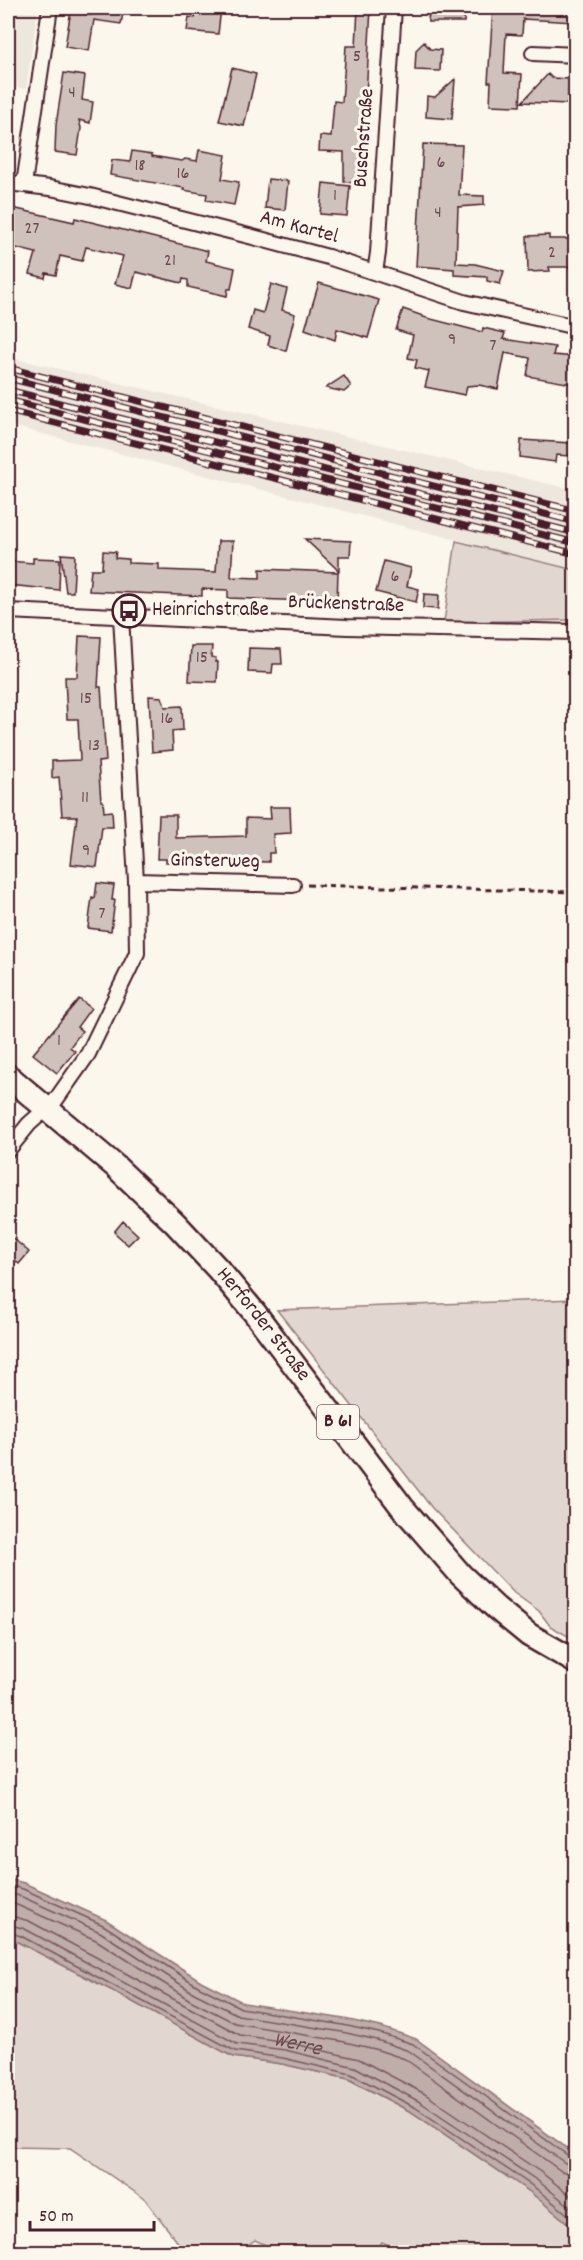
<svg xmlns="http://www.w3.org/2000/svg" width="583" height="2260" font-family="Dekko,sans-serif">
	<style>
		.built { fill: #eee7de }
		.green { fill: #e2d7d0; stroke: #967b7e; stroke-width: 1.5 }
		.water { fill: #bfadaa; stroke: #907477; stroke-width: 1.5 }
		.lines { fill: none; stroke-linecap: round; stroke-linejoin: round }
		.shore { stroke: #79585e; stroke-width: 1.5 }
		.building { fill: #cfc2bc; stroke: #4a1f2b; stroke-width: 1.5 }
		.street-casing { stroke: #4a1f2b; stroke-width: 18 }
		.primary-casing { stroke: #4a1f2b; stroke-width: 27 }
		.path { stroke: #4a1f2b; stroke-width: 3; stroke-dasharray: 6 4.5; stroke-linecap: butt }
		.street { stroke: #fbf7ec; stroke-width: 14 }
		.primary { stroke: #fbf7ec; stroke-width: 22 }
		.rail-casing { stroke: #4a1f2b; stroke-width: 7 }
		.rail { stroke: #fbf7ec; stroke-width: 4.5; stroke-dasharray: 14; stroke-linecap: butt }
		.labels { text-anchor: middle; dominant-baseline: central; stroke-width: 6; stroke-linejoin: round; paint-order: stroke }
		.number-label { font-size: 18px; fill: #6b484f }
		.shield { fill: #fbf7ec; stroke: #7f6065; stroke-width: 1.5 }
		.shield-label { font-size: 20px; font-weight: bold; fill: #4a1f2b }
		.street-label { font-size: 21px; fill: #4a1f2b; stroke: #fbf7ec }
		.poi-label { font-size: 21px; fill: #4a1f2b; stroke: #fbf7ec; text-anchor: start }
		.water-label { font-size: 22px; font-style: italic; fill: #6d4a51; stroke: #fbf7ec }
	</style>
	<rect width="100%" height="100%" fill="#fbf7ec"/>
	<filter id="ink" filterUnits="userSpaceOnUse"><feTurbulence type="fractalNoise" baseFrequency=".0167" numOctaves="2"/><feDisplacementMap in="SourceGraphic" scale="12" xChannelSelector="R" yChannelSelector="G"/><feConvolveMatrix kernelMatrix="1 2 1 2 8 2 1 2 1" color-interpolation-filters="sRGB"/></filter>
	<g filter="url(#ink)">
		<path class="built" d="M 8,8 L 38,8 L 26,89 L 8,86 Z
			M 8,357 L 575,490 L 575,570 L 8,425 Z"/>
		<path class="green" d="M 456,541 L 575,570 L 575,620 L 444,622 Z
			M 575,1299 L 575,1640 L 550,1626 L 539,1611 L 514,1593 L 432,1508 L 277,1310 Z
			M 8,1937 L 111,1990 L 233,2057 L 282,2064 L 348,2079 L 413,2113 L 530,2192 L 575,2229 L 575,2252 L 403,2252 L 382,2242 L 375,2252 L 281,2252 L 255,2240 L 239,2252 L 185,2252 L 145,2199 L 70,2148 L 8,2147 Z"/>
		<path class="water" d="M 8,1879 L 24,1883 L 106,1920 L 201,1981 L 244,2003 L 344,2019 L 381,2027 L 416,2039 L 575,2154 L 575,2229 L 530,2192 L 413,2113 L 349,2079 L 282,2064 L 233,2057 L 111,1990 L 8,1937 Z"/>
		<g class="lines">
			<g class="shore">
				<path d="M 8,1885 L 23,1889 L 103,1925 L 198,1986 L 241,2008 L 343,2025 L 379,2033 L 413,2044 L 570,2157 L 576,2158"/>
				<path d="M 8,1893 L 20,1896 L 100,1932 L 194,1993 L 238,2015 L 342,2032 L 377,2040 L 409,2051 L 565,2163 L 576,2166"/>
				<path d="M 8,1902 L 17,1905 L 96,1940 L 190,2000 L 235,2023 L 340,2041 L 375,2049 L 405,2059 L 561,2171 L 576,2175"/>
				<path id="s1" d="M 8,1915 L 29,1921 L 240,2035 L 286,2042 L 359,2059 L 425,2094 L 542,2173 L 576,2200"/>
				<path d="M 8,1924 L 25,1929 L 237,2044 L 285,2050 L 355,2067 L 420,2102 L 538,2181 L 576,2211"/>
				<path d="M 8,1932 L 21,1936 L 235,2051 L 283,2058 L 351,2074 L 416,2108 L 534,2187 L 576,2221"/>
			</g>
		</g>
		<path class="building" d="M 93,8 L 124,8 L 121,24 L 94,20 L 89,51 L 65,47 L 71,10 L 91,15 Z
			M 196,8 L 221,8 L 218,34 L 187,31 L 189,17 L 195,18 Z
			M 358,8 L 371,8 L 361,183 L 344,182 L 344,152 L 319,151 L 320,136 L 331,137 L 334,101 L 342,102 L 346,46 L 356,46 Z
			M 429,8 L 465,8 L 464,22 L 428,22 Z
			M 493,8 L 575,8 L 574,22 L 523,19 L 522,35 L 506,34 L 504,73 L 522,74 L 520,106 L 490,105 L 491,82 L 488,82 Z
			M 424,42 L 430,49 L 441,50 L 440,71 L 415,70 L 416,50 Z
			M 232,68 L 256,74 L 244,126 L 219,121 Z
			M 64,73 L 85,76 L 82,100 L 93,102 L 90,123 L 79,120 L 81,128 L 77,155 L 55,152 L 56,125 Z
			M 548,74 L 552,78 L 569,79 L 568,104 L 522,102 Z
			M 455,79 L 452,119 L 426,117 L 427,96 L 435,97 Z
			M 423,144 L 462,145 L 459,195 L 484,196 L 484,205 L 458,207 L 456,263 L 475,264 L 504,271 L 500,284 L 487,281 L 487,277 L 454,275 L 454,269 L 416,266 Z
			M 199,150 L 226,155 L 222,179 L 239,182 L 234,205 L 206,200 L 207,194 L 183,190 L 184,188 L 110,175 L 112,160 L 130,162 L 132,151 L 152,154 L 152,156 L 182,161 L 185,159 L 197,161 Z
			M 268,179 L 288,181 L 285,210 L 265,208 Z
			M 323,183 L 350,186 L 347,216 L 320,214 Z
			M 8,207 L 74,222 L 75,218 L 208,251 L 206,261 L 235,268 L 231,289 L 228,289 L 227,296 L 188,287 L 188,280 L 183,279 L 182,283 L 136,272 L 132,288 L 115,284 L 123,256 L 86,247 L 82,261 L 60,256 L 56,275 L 46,273 L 45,278 L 30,274 L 36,253 L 8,246 Z
			M 549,235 L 549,239 L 576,239 L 576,267 L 549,267 L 550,271 L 528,272 L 527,236 Z
			M 319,283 L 379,300 L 368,338 L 337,329 L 335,340 L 305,329 Z
			M 271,284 L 287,289 L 282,310 L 295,314 L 286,351 L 268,345 L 270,336 L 248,329 L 253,310 L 263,313 Z
			M 403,309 L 423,316 L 423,317 L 482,332 L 483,328 L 505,333 L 503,339 L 555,347 L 553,355 L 576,357 L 576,378 L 573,378 L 572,384 L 527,376 L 530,358 L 505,353 L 498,389 L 479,385 L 467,386 L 465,395 L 425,387 L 429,371 L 415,368 L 417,360 L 408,358 L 413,335 L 396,330 Z
			M 344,376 L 351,386 L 344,392 L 326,388 Z
			M 521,440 L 571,443 L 570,456 L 556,455 L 555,462 L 520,457 Z
			M 305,539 L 351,541 L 350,556 L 339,556 L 339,571 Z
			M 218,541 L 233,541 L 231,577 L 260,578 L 260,569 L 338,572 L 337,602 L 228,598 L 228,590 L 202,589 L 202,596 L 89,591 L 91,569 L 102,569 L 103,551 L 116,552 L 115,558 L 128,559 L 128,563 L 159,564 L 159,570 L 216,572 Z
			M 61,554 L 75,555 L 73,592 L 66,592 Z
			M 33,558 L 60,559 L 59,590 L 8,585 L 8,561 L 33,563 Z
			M 384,561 L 411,568 L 407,586 L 419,589 L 416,602 L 376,592 Z
			M 424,594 L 439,595 L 438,609 L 423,608 Z
			M 79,636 L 101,637 L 98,687 L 101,687 L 106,761 L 98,762 L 101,801 L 103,801 L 104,812 L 112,811 L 113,827 L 102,827 L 97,867 L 71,864 L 77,816 L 62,816 L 59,777 L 52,778 L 52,761 L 80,760 L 78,719 L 67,719 L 65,677 L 77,677 Z
			M 191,646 L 212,646 L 211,657 L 216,658 L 215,662 L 218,662 L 217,682 L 189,681 Z
			M 249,648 L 281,649 L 282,664 L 273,664 L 272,673 L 248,672 Z
			M 149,696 L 162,697 L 165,707 L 182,706 L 183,730 L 172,731 L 173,750 L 152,752 Z
			M 270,807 L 290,807 L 291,833 L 273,834 L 274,853 L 269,853 L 269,862 L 211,861 L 211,863 L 166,862 L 166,859 L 157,859 L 159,815 L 176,815 L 176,838 L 246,836 L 246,818 L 271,819 Z
			M 97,883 L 114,885 L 112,900 L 115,900 L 111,931 L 88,928 L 92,897 L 95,898 Z
			M 79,999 L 91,1008 L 77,1027 L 82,1031 L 70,1047 L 75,1051 L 57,1073 L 33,1054 Z
			M 123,1221 L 138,1235 L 128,1245 L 114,1232 Z
			M 8,1234 L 29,1252 L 19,1264 L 8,1254 Z"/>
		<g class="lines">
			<g class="street-casing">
				<path id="street" d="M 533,53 L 576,55
					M 8,183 L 50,188 L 90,196 L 249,236 L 328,257 L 464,302 L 576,327
					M 24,184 L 50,8
					M 375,272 L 378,253 L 394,8
					M 8,611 L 347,627 L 576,632
					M 136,881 L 293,885
					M 8,1150 L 29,1124 L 55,1101 L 88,1054 L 137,953 L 136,881 L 121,616"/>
			</g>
			<g class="primary-casing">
				<g id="primary">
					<path id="s2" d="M 8,1076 L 115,1166 L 175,1223 L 218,1269 L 254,1312 L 402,1507 L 461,1575 L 496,1608 L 529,1635 L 576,1662"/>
				</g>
			</g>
			<path class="path" d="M 307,885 L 576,892"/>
			<use href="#street" class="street"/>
			<use href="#primary" class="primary"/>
			<g class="rail-casing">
				<path id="rail" d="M 8,368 L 576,511
					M 8,378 L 576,522
					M 8,390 L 576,533
					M 8,400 L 576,543
					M 8,411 L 576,554"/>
			</g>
			<use href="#rail" class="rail"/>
		</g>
	</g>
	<defs>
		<g id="bus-ring" transform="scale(1.725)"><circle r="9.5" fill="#fbf7ec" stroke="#4a1f2b" stroke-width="1.5"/><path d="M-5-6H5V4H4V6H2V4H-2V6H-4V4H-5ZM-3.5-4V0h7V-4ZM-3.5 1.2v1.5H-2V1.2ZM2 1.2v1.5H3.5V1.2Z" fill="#4a1f2b"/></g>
	</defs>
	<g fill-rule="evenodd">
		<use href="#bus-ring" x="129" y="611"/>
	</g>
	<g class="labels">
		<g class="number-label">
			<text x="357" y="57">5</text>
			<text x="72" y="93">4</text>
			<text x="441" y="163">6</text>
			<text x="140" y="166">18</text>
			<text x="183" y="174">16</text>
			<text x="335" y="196">1</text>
			<text x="438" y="213">4</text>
			<text x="32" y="229">27</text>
			<text x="552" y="253">2</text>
			<text x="170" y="261">21</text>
			<text x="452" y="340">9</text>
			<text x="493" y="346">7</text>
			<text x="395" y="577">6</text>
			<text x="202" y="658">15</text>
			<text x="86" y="699">15</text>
			<text x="167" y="719">16</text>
			<text x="94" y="746">13</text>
			<text x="85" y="798">11</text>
			<text x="86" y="851">9</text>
			<text x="102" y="914">7</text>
			<text x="59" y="1041">1</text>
		</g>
		<rect class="shield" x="317" y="1405" width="42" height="34" rx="4.5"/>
		<g class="shield-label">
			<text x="338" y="1422">B 61</text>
		</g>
		<g class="street-label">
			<text transform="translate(365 138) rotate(-86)">Buschstraße</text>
			<text transform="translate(299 228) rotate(15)">Am Kartel</text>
			<text transform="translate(346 605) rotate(2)">Brückenstraße</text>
			<text transform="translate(215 862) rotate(1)">Ginsterweg</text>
			<text stroke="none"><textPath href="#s2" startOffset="357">Herforder Straße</textPath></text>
		</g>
		<g class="poi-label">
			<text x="152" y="611">Heinrichstraße</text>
		</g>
		<g class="water-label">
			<text stroke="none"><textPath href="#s1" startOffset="320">Werre</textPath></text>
		</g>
	</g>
	<rect width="583" height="2260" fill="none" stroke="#fbf7ec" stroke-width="30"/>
	<rect x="15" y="15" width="553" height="2230" fill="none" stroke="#4a1f2b" stroke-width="2" filter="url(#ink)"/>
	<path d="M30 2221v9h124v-9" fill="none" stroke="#4a1f2b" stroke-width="3"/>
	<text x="39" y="2221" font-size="18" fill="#4a1f2b" stroke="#fbf7ec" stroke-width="4.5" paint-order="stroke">50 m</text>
</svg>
